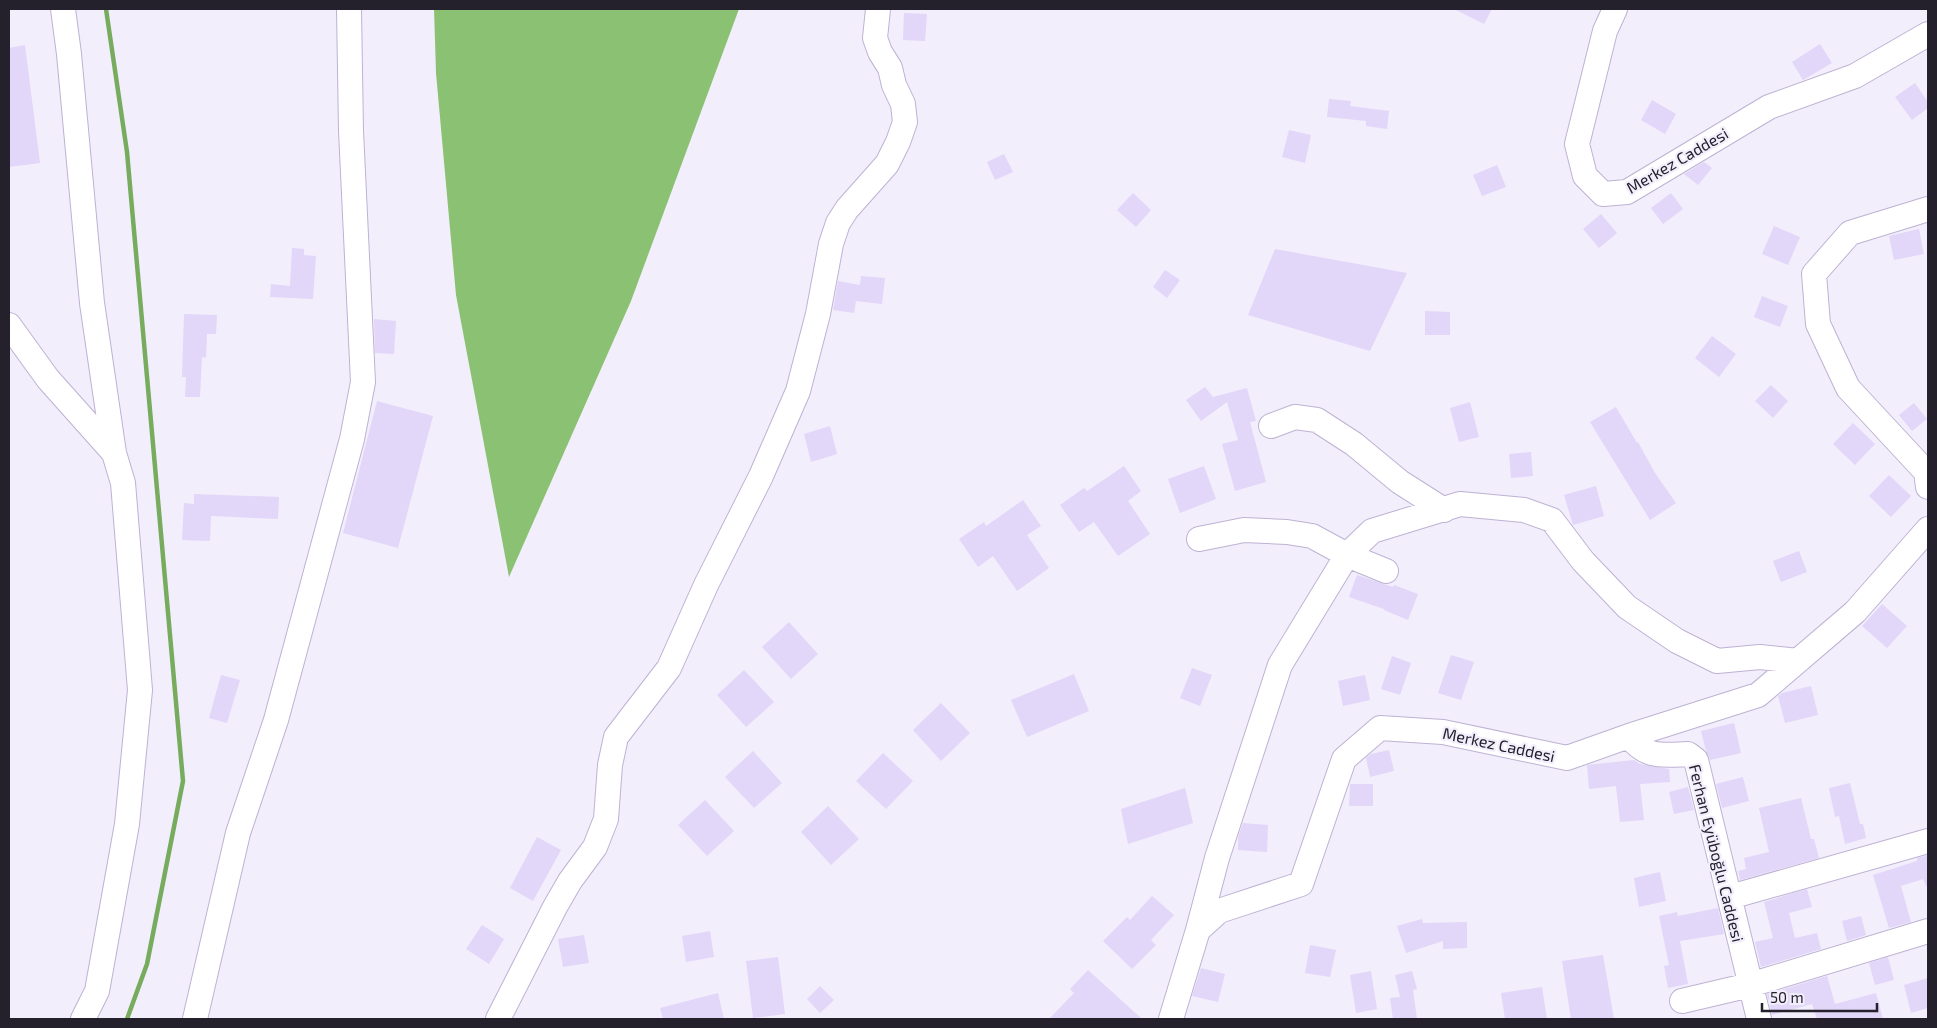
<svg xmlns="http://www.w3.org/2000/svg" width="1937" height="1028" font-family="'Exo 2',sans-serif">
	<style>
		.forest { fill: #8bc172 }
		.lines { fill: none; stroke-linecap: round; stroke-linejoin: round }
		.stream { stroke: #77ac5e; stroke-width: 4.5 }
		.building { fill: #e2d6f9 }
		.minor-casing { stroke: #beb2d3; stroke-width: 26 }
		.minor { stroke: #fff; stroke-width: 24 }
		.labels { text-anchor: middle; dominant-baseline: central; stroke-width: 4.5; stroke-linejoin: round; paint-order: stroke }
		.street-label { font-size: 16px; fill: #24202c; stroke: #f3eefc }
	</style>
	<rect width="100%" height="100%" fill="#f3eefc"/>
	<path class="forest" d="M 434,9 L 739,9 L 631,301 L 509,577 L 456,295 L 436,73 Z"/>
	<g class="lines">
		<path class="stream" d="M 106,9 L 127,152 L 183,781 L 147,964 L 127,1019"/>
	</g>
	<path class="building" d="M 1454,9 L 1492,9 L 1484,24 Z
		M 904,13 L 927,14 L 925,41 L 903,40 Z
		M 1820,44 L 1832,63 L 1803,80 L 1792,62 Z
		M 25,45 L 40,163 L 9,167 L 9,48 Z
		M 1915,83 L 1928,102 L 1928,108 L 1912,120 L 1895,97 Z
		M 1329,99 L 1351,101 L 1350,106 L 1389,111 L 1387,129 L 1366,126 L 1366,121 L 1327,117 Z
		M 1652,100 L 1676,114 L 1665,134 L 1641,120 Z
		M 1289,130 L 1311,135 L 1305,163 L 1282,157 Z
		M 1004,154 L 1013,172 L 995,180 L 987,162 Z
		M 1704,162 L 1712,168 L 1698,185 L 1684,174 Z
		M 1497,165 L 1506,187 L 1482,196 L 1473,175 Z
		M 1133,193 L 1151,210 L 1136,227 L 1117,210 Z
		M 1671,193 L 1683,209 L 1663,224 L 1651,208 Z
		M 1601,214 L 1617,233 L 1599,248 L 1583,229 Z
		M 1774,226 L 1800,237 L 1788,265 L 1762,254 Z
		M 1919,229 L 1924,254 L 1894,260 L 1889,236 Z
		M 292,248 L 304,249 L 304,255 L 316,256 L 313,299 L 270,297 L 271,284 L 290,286 Z
		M 1275,249 L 1407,273 L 1370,351 L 1248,315 Z
		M 1165,270 L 1180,280 L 1167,298 L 1153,287 Z
		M 861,276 L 885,278 L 882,304 L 856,301 L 854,313 L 833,310 L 838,281 L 860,285 Z
		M 1762,296 L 1788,306 L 1780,327 L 1754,317 Z
		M 1425,311 L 1450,312 L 1450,335 L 1425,335 Z
		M 184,314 L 217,315 L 216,334 L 207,334 L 206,358 L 202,357 L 200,397 L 185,397 L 186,377 L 182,377 Z
		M 374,319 L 396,321 L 394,354 L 375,353 Z
		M 1712,336 L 1736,354 L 1719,377 L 1695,358 Z
		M 1771,385 L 1788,401 L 1773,418 L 1755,401 Z
		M 1205,387 L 1213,397 L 1247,388 L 1256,421 L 1250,422 L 1266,482 L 1235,491 L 1222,444 L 1238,440 L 1227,402 L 1201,421 L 1186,400 Z
		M 377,401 L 433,416 L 398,548 L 343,533 Z
		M 1470,402 L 1479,437 L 1459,442 L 1450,408 Z
		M 1914,403 L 1927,419 L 1912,431 L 1899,415 Z
		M 1616,407 L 1637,443 L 1638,442 L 1655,473 L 1676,503 L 1650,520 L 1590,422 Z
		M 1853,423 L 1875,444 L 1855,465 L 1833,444 Z
		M 830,426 L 837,454 L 811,462 L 804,434 Z
		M 1531,452 L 1533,476 L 1511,478 L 1509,454 Z
		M 1124,466 L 1141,491 L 1128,501 L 1150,534 L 1118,556 L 1094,522 L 1079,532 L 1060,505 L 1084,488 L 1087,491 Z
		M 1204,466 L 1216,499 L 1180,513 L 1168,479 Z
		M 1889,475 L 1911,496 L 1891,517 L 1869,496 Z
		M 1596,486 L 1604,516 L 1573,525 L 1564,495 Z
		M 194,494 L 279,497 L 278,519 L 211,516 L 210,541 L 182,540 L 184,503 L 194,504 Z
		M 1023,500 L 1041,526 L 1027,535 L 1049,568 L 1017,591 L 993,556 L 978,567 L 959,539 L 984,522 L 986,526 Z
		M 1799,551 L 1807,572 L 1781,582 L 1773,561 Z
		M 1357,575 L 1393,587 L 1394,585 L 1418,594 L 1408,620 L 1384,610 L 1384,609 L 1349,597 Z
		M 1882,604 L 1907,626 L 1887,648 L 1862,626 Z
		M 789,622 L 818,654 L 791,679 L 762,647 Z
		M 1451,655 L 1474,662 L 1461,700 L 1438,693 Z
		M 1392,656 L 1411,663 L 1400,695 L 1381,689 Z
		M 1192,668 L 1212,675 L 1200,706 L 1180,698 Z
		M 744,670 L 774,702 L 746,727 L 717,695 Z
		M 1074,674 L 1089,711 L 1027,737 L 1011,700 Z
		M 221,675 L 240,680 L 227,723 L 209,718 Z
		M 1365,675 L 1370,700 L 1343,706 L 1338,681 Z
		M 1811,686 L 1818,715 L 1785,723 L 1778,696 L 1782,693 Z
		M 941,703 L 970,733 L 941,761 L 913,730 Z
		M 1734,723 L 1741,753 L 1710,760 L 1706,751 L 1701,731 Z
		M 1389,750 L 1394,771 L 1370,777 L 1366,758 L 1371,754 Z
		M 753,751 L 782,783 L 754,808 L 725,777 Z
		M 883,753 L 913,781 L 886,809 L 856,781 Z
		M 1634,760 L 1640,764 L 1669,769 L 1670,782 L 1640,784 L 1644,820 L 1620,822 L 1616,786 L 1589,789 L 1587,765 Z
		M 1743,777 L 1749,801 L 1722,808 L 1716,784 Z
		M 1850,783 L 1860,824 L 1863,824 L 1866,838 L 1845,844 L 1839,816 L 1835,817 L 1829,788 Z
		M 1350,784 L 1373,784 L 1373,806 L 1349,806 Z
		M 1688,787 L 1694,810 L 1674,814 L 1669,792 Z
		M 1185,788 L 1193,823 L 1128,844 L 1121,809 Z
		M 1801,798 L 1811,839 L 1814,839 L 1819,858 L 1740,880 L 1738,871 L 1746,869 L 1744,858 L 1769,852 L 1759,808 Z
		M 705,800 L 734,831 L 707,856 L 678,825 Z
		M 828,806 L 859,839 L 831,865 L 801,832 Z
		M 1243,823 L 1268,825 L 1267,852 L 1238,850 L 1238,837 Z
		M 537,837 L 561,850 L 533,901 L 510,888 Z
		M 1928,855 L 1928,886 L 1926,886 L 1923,879 L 1901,886 L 1911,922 L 1889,928 L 1873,875 L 1917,861 L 1917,858 Z
		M 1660,872 L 1666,901 L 1639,907 L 1634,878 Z
		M 1807,889 L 1812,907 L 1789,913 L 1795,938 L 1817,933 L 1821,949 L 1761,967 L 1755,942 L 1773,938 L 1764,902 Z
		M 1152,896 L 1174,915 L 1151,940 L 1156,945 L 1132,969 L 1103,941 L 1127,917 L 1130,920 Z
		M 1718,908 L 1724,934 L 1680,941 L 1688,984 L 1668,988 L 1664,966 L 1669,965 L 1659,916 L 1677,912 L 1678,916 Z
		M 1861,916 L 1866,935 L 1847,941 L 1842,921 Z
		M 1422,919 L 1423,923 L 1467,922 L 1467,948 L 1443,949 L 1443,941 L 1406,953 L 1397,926 Z
		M 482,925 L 504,939 L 489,964 L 466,949 Z
		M 710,931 L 714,957 L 686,962 L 682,936 Z
		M 584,935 L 589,963 L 563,967 L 558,939 Z
		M 1310,945 L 1336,950 L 1330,977 L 1305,973 Z
		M 1603,955 L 1614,1019 L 1571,1019 L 1562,961 Z
		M 778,957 L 785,1014 L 753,1018 L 746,961 Z
		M 1888,957 L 1894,980 L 1875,985 L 1869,963 Z
		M 1201,968 L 1225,974 L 1218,1002 L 1192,996 Z
		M 1088,970 L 1142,1019 L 1049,1019 L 1074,993 L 1070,989 Z
		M 1371,971 L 1377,1009 L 1356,1013 L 1350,975 Z
		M 1412,971 L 1417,989 L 1413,990 L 1417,1019 L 1393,1019 L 1390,998 L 1400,997 L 1395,975 Z
		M 1827,976 L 1835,1004 L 1876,993 L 1883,1019 L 1817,1019 L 1812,1004 L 1772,1015 L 1767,994 Z
		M 1928,978 L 1928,1008 L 1911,1013 L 1904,985 Z
		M 820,986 L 834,1000 L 820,1013 L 807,999 Z
		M 1542,987 L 1547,1019 L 1505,1019 L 1501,993 Z
		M 718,993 L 724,1019 L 663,1019 L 660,1008 Z"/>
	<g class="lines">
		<g class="minor-casing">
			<path id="minor" d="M 63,9 L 69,54 L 92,303 L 114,453
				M 1615,9 L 1605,31 L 1577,144 L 1585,176 L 1603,194 L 1627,192 L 1769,107 L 1855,76 L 1928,34
				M 1928,209 L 1850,233 L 1814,274 L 1818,324 L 1848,388 L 1926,472 L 1928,487
				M 9,325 L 48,379 L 114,453 L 123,483 L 140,690 L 127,824 L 97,991 L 83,1019
				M 1271,426 L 1295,417 L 1317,420 L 1354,444 L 1400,482 L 1444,510
				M 1199,539 L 1244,530 L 1287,532 L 1312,536 L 1347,555 L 1386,571
				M 1629,736 C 1647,759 1662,755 1688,754 L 1696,760 L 1759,1019
				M 1730,897 L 1928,841
				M 1198,930 L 1217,858 L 1280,665 L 1347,555 L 1372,531 L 1460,504 L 1524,510 L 1552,520 L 1583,561 L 1627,607 L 1677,641 L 1717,661 L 1760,657 L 1798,661
				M 1682,1001 L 1750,985 L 1928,931
				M 195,1019 L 238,833 L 276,720 L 352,439 L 363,382 L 351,131 L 349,9
				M 498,1019 L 555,907 L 570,881 L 595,847 L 606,819 L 610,765 L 616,737 L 669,668 L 706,585 L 761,476 L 798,391 L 818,314 L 831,244 L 838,223 L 847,209 L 887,164 L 898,142 L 905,122 L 903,104 L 894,85 L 890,68 L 880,52 L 875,38 L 878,9
				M 1171,1019 L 1198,930 L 1219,911 L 1301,884 L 1344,759 L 1380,728 L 1443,732 L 1567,758 L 1629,736 L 1758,695 L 1855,612 L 1928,529"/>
		</g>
		<use href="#minor" class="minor"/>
	</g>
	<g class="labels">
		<g class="street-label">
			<text transform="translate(1677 160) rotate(-30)">Merkez Caddesi</text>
			<text transform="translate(1499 744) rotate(12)">Merkez Caddesi</text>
			<text transform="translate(1717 853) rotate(76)">Ferhan Eyüboğlu Caddesi</text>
		</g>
	</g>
	<rect width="1937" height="1028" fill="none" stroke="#24202c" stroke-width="20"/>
	<path d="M1762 1003v8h115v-8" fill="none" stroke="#24202c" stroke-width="2.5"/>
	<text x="1770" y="1003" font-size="15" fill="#24202c" stroke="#f3eefc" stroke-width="4" paint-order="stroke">50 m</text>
</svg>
